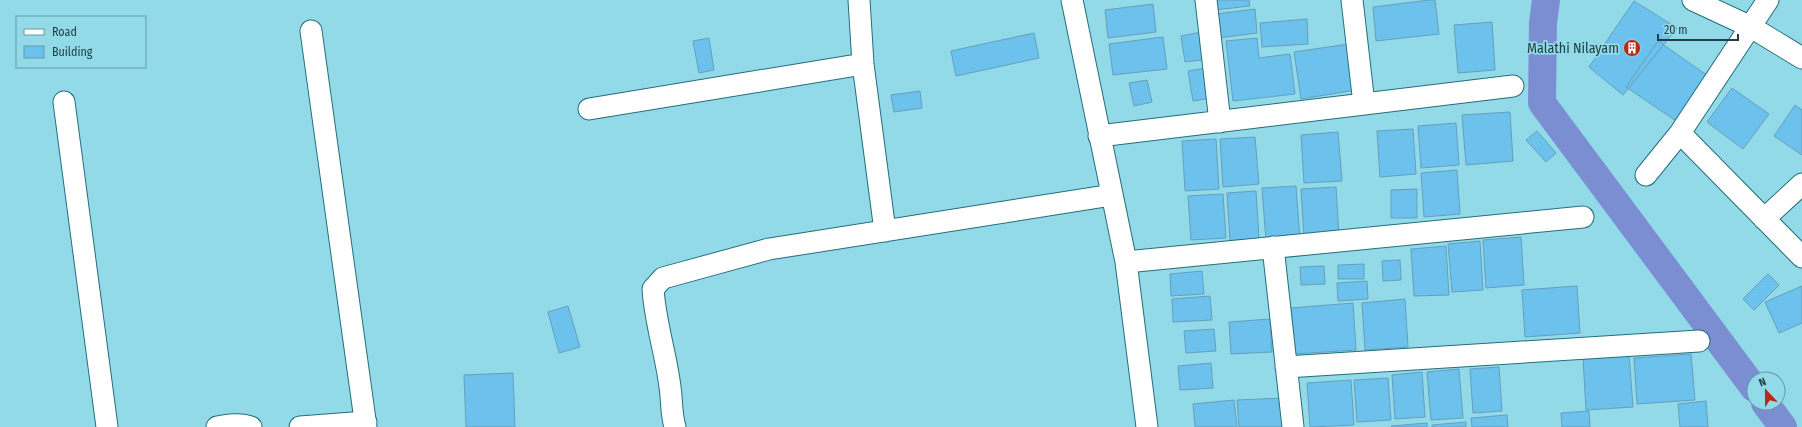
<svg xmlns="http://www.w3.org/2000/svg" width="1802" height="427" font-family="'Fira Sans Condensed',sans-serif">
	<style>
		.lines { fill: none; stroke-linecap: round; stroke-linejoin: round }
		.canal { stroke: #7c8ed2; stroke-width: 28 }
		.building { fill: #6cc2ed; stroke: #659fbd }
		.street-casing { stroke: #236e7c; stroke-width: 23 }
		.street { stroke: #fff; stroke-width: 21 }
		.labels { text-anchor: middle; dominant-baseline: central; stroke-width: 3.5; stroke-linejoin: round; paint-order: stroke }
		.poi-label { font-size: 14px; fill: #213f45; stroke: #92dae8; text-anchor: end }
	</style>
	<rect width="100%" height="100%" fill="#92dae8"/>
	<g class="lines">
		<path class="canal" d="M 1546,0 L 1543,23 L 1542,103 L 1754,388
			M 1765,403 L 1783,427"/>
	</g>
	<path class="building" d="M 1214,0 L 1249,0 L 1250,6 L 1215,10 Z
		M 1429,0 L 1435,0 L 1439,34 L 1376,41 L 1373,7 Z
		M 1634,1 L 1677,28 L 1623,95 L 1589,67 Z
		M 1153,4 L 1156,32 L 1108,38 L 1105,10 Z
		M 1255,9 L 1257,33 L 1219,38 L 1216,14 Z
		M 1307,19 L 1308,44 L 1262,47 L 1260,23 Z
		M 1492,22 L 1495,70 L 1458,73 L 1454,25 Z
		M 1206,31 L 1210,59 L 1185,62 L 1181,36 Z
		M 1034,33 L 1039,58 L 956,76 L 951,51 Z
		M 1163,37 L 1167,69 L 1113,75 L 1109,44 Z
		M 709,38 L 714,70 L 699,73 L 693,41 Z
		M 1257,38 L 1259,58 L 1290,54 L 1295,94 L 1233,101 L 1226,41 Z
		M 1658,41 L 1711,78 L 1679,123 L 1626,87 Z
		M 1349,44 L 1356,90 L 1301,99 L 1294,52 Z
		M 1207,68 L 1212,98 L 1193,101 L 1188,71 Z
		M 1147,80 L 1152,102 L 1134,106 L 1129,83 Z
		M 1732,88 L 1769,114 L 1743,149 L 1707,122 Z
		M 920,91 L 922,108 L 894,112 L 891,95 Z
		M 1795,105 L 1802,110 L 1802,155 L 1774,136 Z
		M 1510,112 L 1513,161 L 1466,165 L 1462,115 Z
		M 1456,123 L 1459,165 L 1421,168 L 1418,126 Z
		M 1413,129 L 1416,174 L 1380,177 L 1377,131 Z
		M 1537,131 L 1556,153 L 1546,162 L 1526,140 Z
		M 1338,132 L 1342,181 L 1304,183 L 1301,135 Z
		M 1255,137 L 1259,184 L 1223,187 L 1220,139 Z
		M 1216,139 L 1219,189 L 1185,191 L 1182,141 Z
		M 1457,170 L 1460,214 L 1424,217 L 1421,173 Z
		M 1296,186 L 1300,239 L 1266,241 L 1262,188 Z
		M 1336,187 L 1339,234 L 1304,237 L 1301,189 Z
		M 1417,189 L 1417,218 L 1391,218 L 1391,190 Z
		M 1256,191 L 1259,238 L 1230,241 L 1227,193 Z
		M 1223,194 L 1226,238 L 1191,240 L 1188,196 Z
		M 1521,237 L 1524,285 L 1486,288 L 1483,240 Z
		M 1480,241 L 1483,290 L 1452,292 L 1448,244 Z
		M 1446,246 L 1449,295 L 1414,296 L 1411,249 Z
		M 1400,260 L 1401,280 L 1383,281 L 1382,261 Z
		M 1364,264 L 1364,279 L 1338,279 L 1338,265 Z
		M 1324,266 L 1325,284 L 1301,285 L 1300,267 Z
		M 1202,271 L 1204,294 L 1171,296 L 1170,274 Z
		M 1768,274 L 1779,285 L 1754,310 L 1743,299 Z
		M 1367,281 L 1368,299 L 1338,301 L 1337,283 Z
		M 1577,286 L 1580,333 L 1525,337 L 1522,290 Z
		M 1802,286 L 1802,323 L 1779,333 L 1765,302 Z
		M 1210,296 L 1212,320 L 1173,322 L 1172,299 Z
		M 1405,299 L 1408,347 L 1365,350 L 1362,303 Z
		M 1353,303 L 1356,350 L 1294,354 L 1291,308 Z
		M 568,306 L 580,347 L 559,353 L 548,312 Z
		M 1270,319 L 1272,352 L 1231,354 L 1229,322 Z
		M 1214,329 L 1216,351 L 1186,353 L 1184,331 Z
		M 1629,354 L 1633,407 L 1586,410 L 1583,358 Z
		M 1691,354 L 1695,400 L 1637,404 L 1634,358 Z
		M 1211,363 L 1213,388 L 1180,390 L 1178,366 Z
		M 1499,367 L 1502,411 L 1473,413 L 1470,369 Z
		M 1459,369 L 1463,418 L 1431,420 L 1427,372 Z
		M 1422,372 L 1425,417 L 1395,419 L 1392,375 Z
		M 513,373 L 515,427 L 466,427 L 464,375 Z
		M 1388,378 L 1391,420 L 1357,422 L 1354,380 Z
		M 1351,380 L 1354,425 L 1310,427 L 1307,383 Z
		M 1282,398 L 1284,427 L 1239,427 L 1237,400 Z
		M 1234,400 L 1237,427 L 1195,427 L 1193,404 Z
		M 1706,401 L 1708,427 L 1680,427 L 1678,404 Z
		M 1589,411 L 1590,427 L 1562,427 L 1561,413 Z
		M 1507,415 L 1508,427 L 1472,427 L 1471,418 Z
		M 1466,422 L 1466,427 L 1432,427 L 1432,425 Z
		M 1427,423 L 1427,427 L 1392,427 L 1391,426 Z"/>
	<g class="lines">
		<g class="street-casing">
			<path id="street" d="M 859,0 L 863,64 L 885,231
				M 1072,0 L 1126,262 L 1147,427
				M 1206,0 L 1220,122
				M 1352,0 L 1364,104
				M 1693,0 L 1751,27 L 1802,58
				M 311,31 L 366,427
				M 64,102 L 107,427
				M 589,109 L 863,64
				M 1680,133 L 1802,257
				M 1099,136 L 1513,86
				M 1646,175 L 1680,133 L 1768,0
				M 1764,219 L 1802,184
				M 1273,247 L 1293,427
				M 1126,262 L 1583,217
				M 1286,367 L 1699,341
				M 217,427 C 228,425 240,423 251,427
				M 300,427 L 366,422
				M 675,427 C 671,414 672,400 670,387 C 666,354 655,322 653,289 L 663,278 L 769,249 L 1112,195"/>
		</g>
		<use href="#street" class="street"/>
	</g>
	<defs>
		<g id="building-disc" transform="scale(0.9)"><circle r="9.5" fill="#b72b15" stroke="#92dae8"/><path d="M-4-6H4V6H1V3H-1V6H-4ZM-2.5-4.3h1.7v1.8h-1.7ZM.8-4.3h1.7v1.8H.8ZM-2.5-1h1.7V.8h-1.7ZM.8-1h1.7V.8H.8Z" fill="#fff"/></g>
	</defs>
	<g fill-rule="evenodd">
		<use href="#building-disc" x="1632" y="48"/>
	</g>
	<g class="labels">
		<g class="poi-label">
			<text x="1619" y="48">Malathi Nilayam</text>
		</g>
	</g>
	<rect x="16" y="16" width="130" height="52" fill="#92dae8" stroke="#659ca7"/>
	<rect x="24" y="29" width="20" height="6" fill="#ffffff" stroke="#659ca7"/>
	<text x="52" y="36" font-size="12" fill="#213f45">Road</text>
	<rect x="24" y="46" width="20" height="12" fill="#6cc2ed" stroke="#659ca7"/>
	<text x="52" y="56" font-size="12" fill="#213f45">Building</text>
	<g transform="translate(1766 391) rotate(338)"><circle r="19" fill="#92dae8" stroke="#659ca7"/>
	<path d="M0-3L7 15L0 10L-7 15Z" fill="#b72b15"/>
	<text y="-6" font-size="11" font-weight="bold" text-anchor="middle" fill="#213f45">N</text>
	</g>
	<path d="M1658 34v6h80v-6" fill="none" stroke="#213f45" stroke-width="2"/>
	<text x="1664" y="34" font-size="12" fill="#213f45" stroke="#92dae8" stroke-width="3" paint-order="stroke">20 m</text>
</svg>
